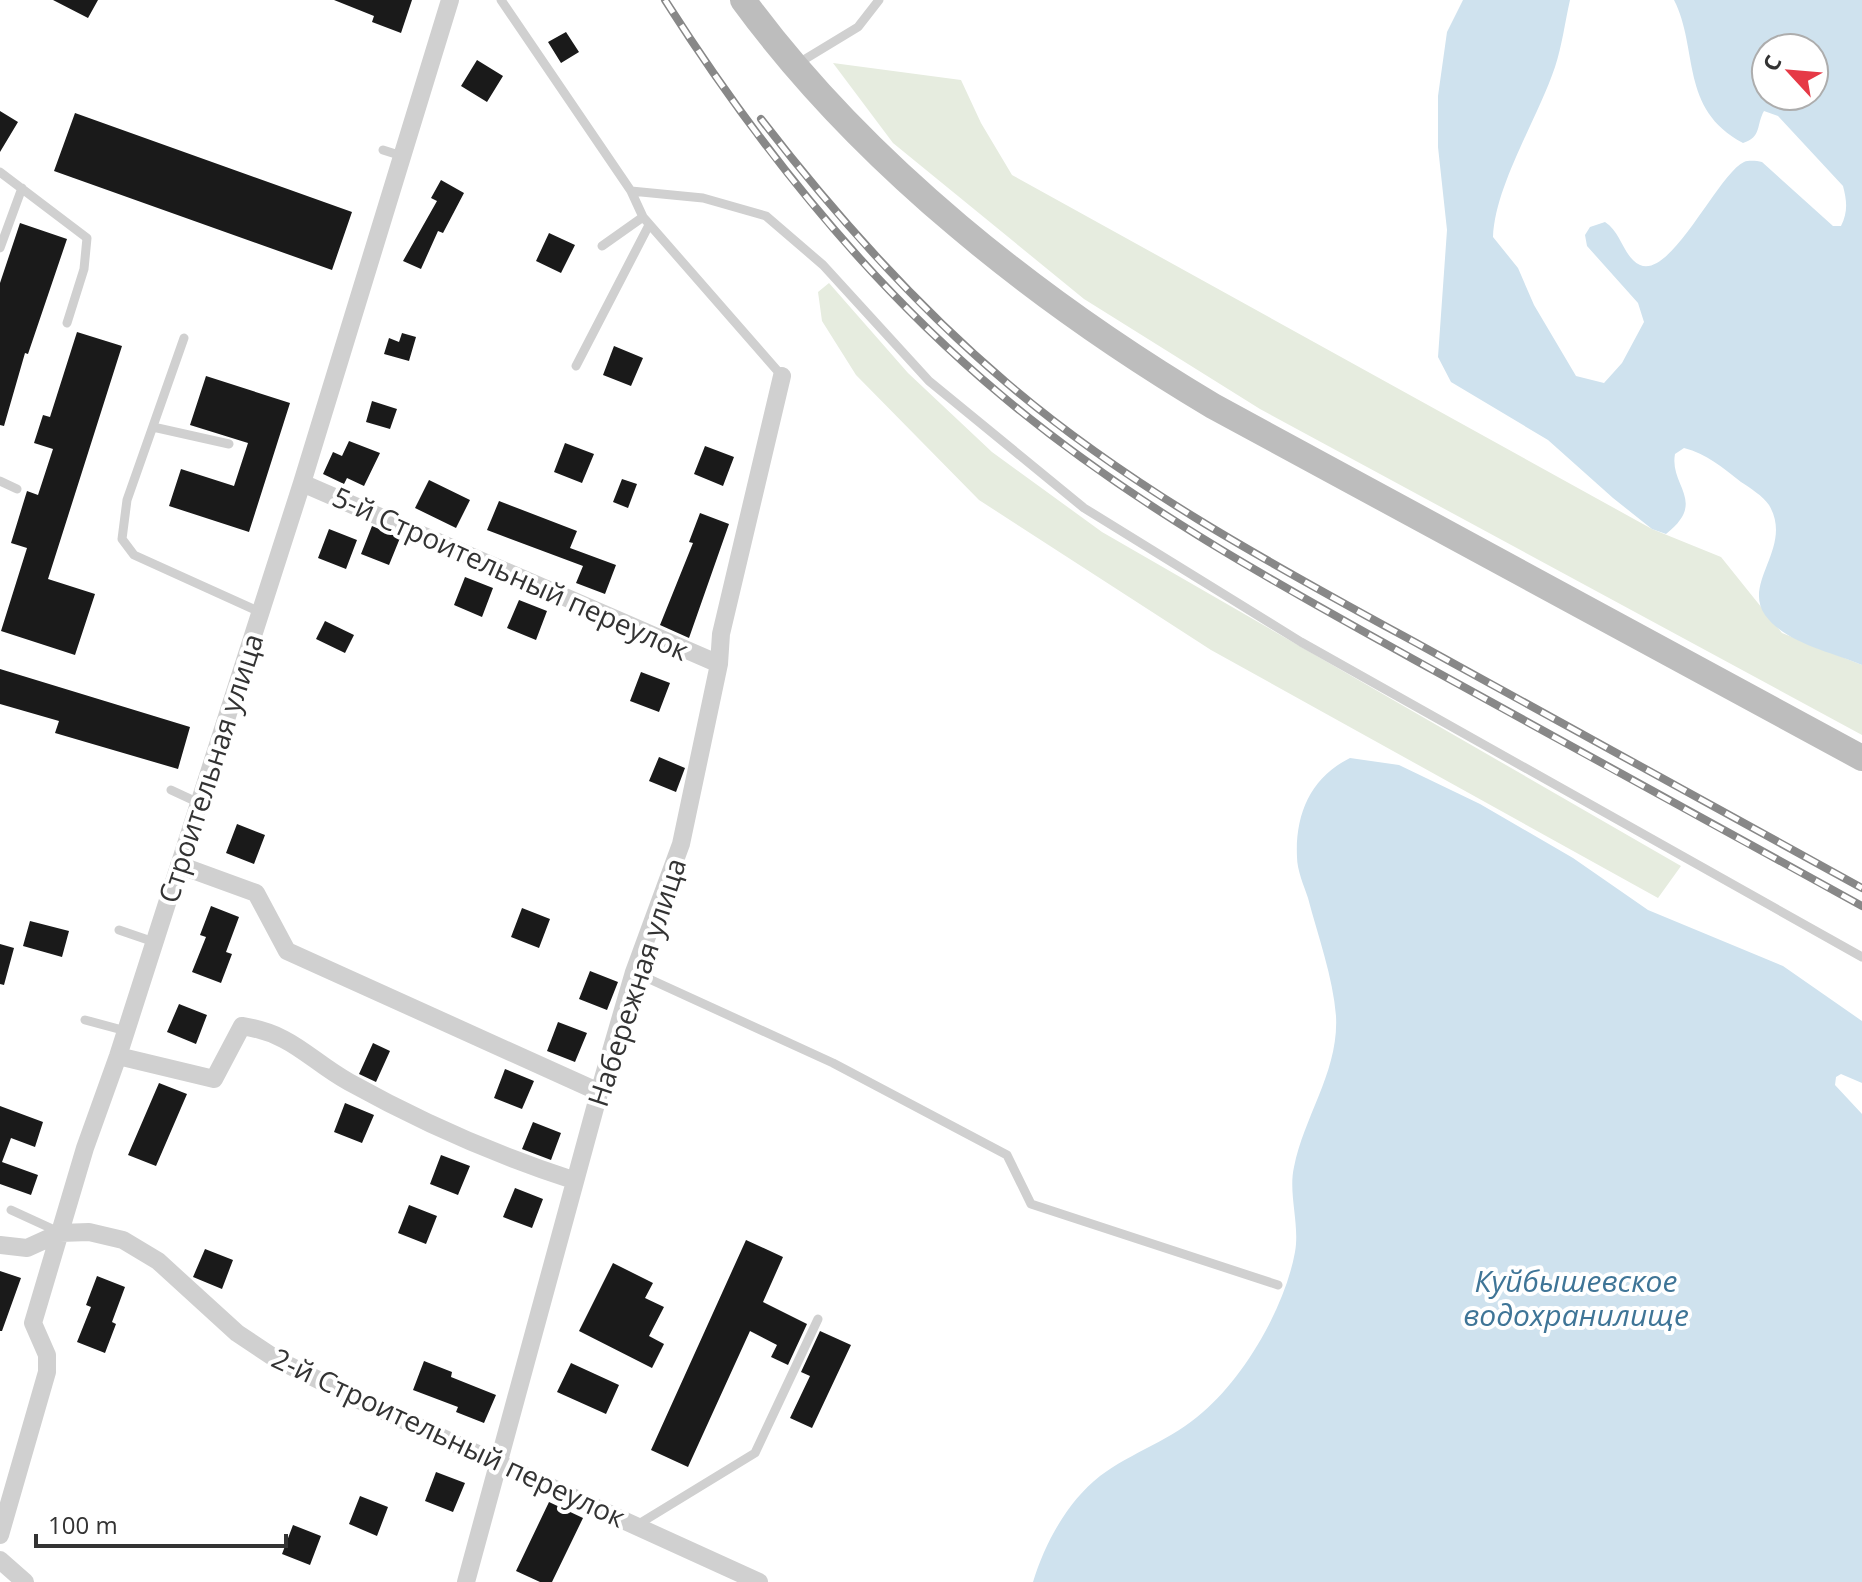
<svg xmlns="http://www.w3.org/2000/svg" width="1862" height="1582" font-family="'Open Sans',sans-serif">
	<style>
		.green { fill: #e6ecdf }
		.water { fill: #cfe2ee; fill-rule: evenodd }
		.building { fill: #1a1a1a }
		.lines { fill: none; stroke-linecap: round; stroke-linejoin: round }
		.lane { stroke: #d0d0d0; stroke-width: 9 }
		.street { stroke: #d0d0d0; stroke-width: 18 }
		.secondary { stroke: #bdbdbd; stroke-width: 26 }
		.rail-casing { stroke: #888; stroke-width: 8 }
		.rail { stroke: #fff; stroke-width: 5; stroke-dasharray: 15; stroke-linecap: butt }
		.labels { text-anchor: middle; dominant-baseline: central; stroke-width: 8; stroke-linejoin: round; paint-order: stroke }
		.street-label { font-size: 28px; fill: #333; stroke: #fff }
		.water-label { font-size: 30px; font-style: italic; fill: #3f7597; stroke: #fff }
	</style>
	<rect width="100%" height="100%" fill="#fff"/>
	<path class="green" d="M 833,63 L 961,80 L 981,123 L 1012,175 L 1652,529 L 1721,557 L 1782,633 L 1862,665 L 1862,735 L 1260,409 L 1084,299 L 893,143 Z
		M 829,283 L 908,373 L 992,452 L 1102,532 L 1681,866 L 1658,898 L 1211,650 L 979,500 L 856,375 L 822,321 L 818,292 Z"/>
	<path class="water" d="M 1463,0 L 1570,0 C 1565,22 1562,46 1555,67 C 1538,118 1495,185 1493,237 L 1518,268 L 1534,305 L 1576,376 L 1604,383 L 1622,363 L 1644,322 L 1638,303 L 1587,246 L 1585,235 L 1590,227 L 1605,222 C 1622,233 1623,257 1640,265 C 1671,279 1718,174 1744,162 C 1749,160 1757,161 1762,162 L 1833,226 L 1841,226 C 1848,212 1847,201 1843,186 L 1778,116 L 1764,111 C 1756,125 1762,137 1743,143 C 1679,109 1699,49 1674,0 L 1862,0 L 1862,665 C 1831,652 1785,643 1765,615 C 1742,582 1794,547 1769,505 C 1763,496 1750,488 1741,482 C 1722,467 1707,454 1684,448 L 1675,454 C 1669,486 1708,501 1666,534 L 1652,529 L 1613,498 L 1548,440 L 1451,382 L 1438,357 L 1447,230 L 1438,147 L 1438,96 L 1447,32 ZM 1814,48 L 1814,96 L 1766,96 L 1766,48 Z
		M 1350,758 L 1399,765 L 1480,804 L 1573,858 L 1648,910 L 1783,966 L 1862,1021 L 1862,1083 L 1841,1074 L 1836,1077 L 1835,1085 L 1862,1114 L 1862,1582 L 1033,1582 C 1045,1543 1067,1502 1100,1476 C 1132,1452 1172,1440 1203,1412 C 1245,1376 1285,1307 1295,1252 C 1300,1224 1288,1194 1294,1167 C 1304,1116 1339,1071 1336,1016 C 1333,977 1318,936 1308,898 C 1304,886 1297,870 1297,857 C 1295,814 1311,777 1350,758 Z"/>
	<path class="building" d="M 53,0 L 98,0 L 88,18 Z
		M 334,0 L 412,0 L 401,33 L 372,22 L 374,16 Z
		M 566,32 L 579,52 L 561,63 L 548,42 Z
		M 477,60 L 503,76 L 487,102 L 461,86 Z
		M 0,111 L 18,122 L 0,152 Z
		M 75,113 L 352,212 L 332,270 L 54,171 Z
		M 441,180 L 464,193 L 443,233 L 438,231 L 421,269 L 403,261 L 437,201 L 431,198 Z
		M 20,223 L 67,239 L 28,354 L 25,353 L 4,426 L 0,425 L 0,283 Z
		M 549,233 L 575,245 L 561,273 L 536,261 Z
		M 77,332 L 122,346 L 48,579 L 95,594 L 75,655 L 1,631 L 27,548 L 11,543 L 27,491 L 38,495 L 53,449 L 34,443 L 43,415 L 50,417 Z
		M 402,333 L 416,337 L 409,361 L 384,354 L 389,338 L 399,342 Z
		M 614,346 L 643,358 L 631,386 L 603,375 Z
		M 206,376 L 290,403 L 249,532 L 169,506 L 181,469 L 234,486 L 248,443 L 190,425 Z
		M 372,401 L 397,409 L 390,429 L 366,422 Z
		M 349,441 L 380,453 L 364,486 L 347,478 L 344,484 L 323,474 L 333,452 L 342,456 Z
		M 565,443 L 594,454 L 582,483 L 554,472 Z
		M 705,446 L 734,457 L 723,486 L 694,474 Z
		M 622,479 L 637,484 L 628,508 L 613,502 Z
		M 429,480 L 470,500 L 456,528 L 415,508 Z
		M 499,501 L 577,531 L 570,548 L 616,565 L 605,594 L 576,583 L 583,566 L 487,530 Z
		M 700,513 L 729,524 L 689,638 L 660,625 L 693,543 L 689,542 Z
		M 372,526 L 400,538 L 389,565 L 361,554 Z
		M 329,529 L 357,540 L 346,569 L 318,558 Z
		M 465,577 L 493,588 L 482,617 L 454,605 Z
		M 519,600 L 547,611 L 536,640 L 507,628 Z
		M 325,621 L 354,635 L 345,653 L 316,639 Z
		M 0,669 L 190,727 L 178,769 L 55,733 L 59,721 L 0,704 Z
		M 641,672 L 670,683 L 659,712 L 630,701 Z
		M 659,757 L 685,768 L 676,792 L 649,781 Z
		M 237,824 L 265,835 L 254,864 L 226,853 Z
		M 211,906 L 239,917 L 226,952 L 232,954 L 221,983 L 192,972 L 206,937 L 200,935 Z
		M 522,908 L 550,919 L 539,948 L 511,937 Z
		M 30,921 L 69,931 L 62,957 L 23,946 Z
		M 0,944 L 14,948 L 4,985 L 0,984 Z
		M 590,971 L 618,982 L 607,1010 L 579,999 Z
		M 179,1004 L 207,1015 L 196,1044 L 167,1032 Z
		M 558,1022 L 587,1033 L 575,1062 L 547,1051 Z
		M 373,1043 L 390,1051 L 376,1082 L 359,1074 Z
		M 505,1069 L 534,1081 L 522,1109 L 494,1098 Z
		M 159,1083 L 187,1094 L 156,1166 L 128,1155 Z
		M 345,1103 L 374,1115 L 362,1143 L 334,1132 Z
		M 0,1106 L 43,1122 L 35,1147 L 11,1138 L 2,1162 L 38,1175 L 31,1195 L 0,1184 Z
		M 533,1122 L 561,1133 L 551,1160 L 522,1149 Z
		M 441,1155 L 470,1166 L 458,1195 L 430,1184 Z
		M 515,1188 L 543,1199 L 532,1228 L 503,1217 Z
		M 409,1205 L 437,1216 L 426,1244 L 398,1233 Z
		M 746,1240 L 783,1257 L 763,1302 L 807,1324 L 788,1365 L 771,1357 L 777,1345 L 750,1331 L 688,1467 L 651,1450 Z
		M 205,1249 L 233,1260 L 222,1289 L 193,1277 Z
		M 613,1263 L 653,1283 L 645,1298 L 664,1307 L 649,1336 L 664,1344 L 652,1368 L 579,1331 Z
		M 0,1271 L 21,1278 L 2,1331 L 0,1331 Z
		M 97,1276 L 125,1287 L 112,1322 L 116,1324 L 105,1353 L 77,1342 L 91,1307 L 86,1305 Z
		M 820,1331 L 851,1345 L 812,1428 L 790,1418 L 810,1376 L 801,1372 Z
		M 424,1361 L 452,1372 L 451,1377 L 496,1395 L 484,1423 L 456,1412 L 458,1407 L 413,1390 Z
		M 571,1363 L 619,1385 L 606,1414 L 557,1392 Z
		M 436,1472 L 465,1483 L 453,1512 L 425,1501 Z
		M 360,1496 L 388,1507 L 377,1536 L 349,1524 Z
		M 549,1502 L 583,1518 L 552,1582 L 540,1582 L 516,1571 Z
		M 293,1525 L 321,1536 L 310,1565 L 282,1554 Z"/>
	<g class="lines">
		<path class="lane" d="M 501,0 L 631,191 L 643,217 L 782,376
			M 797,64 L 858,27 L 879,0
			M 383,150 L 402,156
			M 0,172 L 87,238 L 84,269 L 67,323
			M 631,191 L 703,198 L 766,216 L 823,265 L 929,381 L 1084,508 L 1301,642 L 1862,957
			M 602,246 L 643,217
			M 0,248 L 22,188
			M 184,338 L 127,500 L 122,539 L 134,555 L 260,612
			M 576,366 L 649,225
			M 153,427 L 229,444
			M 0,481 L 17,489
			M 171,790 L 199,803
			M 119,930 L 154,942
			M 634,972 L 833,1063 L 1007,1155 L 1031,1204 L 1278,1285
			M 85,1020 L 126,1031
			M 11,1210 L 59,1232
			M 637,1525 L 755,1453 L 818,1319"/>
		<path class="street" d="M 302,483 L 719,664
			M 179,865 L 256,893 L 287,951 L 599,1092
			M 118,1056 L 214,1079 L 242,1026 C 293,1034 308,1059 349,1082 C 419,1121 496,1155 573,1180
			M 0,1245 L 27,1248 L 60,1233 L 89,1232 L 123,1240 L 158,1261 L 237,1333 L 276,1359 L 357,1399 L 759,1582
			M 0,1535 L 47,1372 L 47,1355 L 33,1323 L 85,1148 L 118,1056 L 302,483 L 450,0
			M 0,1560 L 25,1582
			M 466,1582 L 604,1075 L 634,972 L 681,844 L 719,664 L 721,634 L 782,376"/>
		<path class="secondary" d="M 743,0 C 863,164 1040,303 1213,406 L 1862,758"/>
		<g class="rail-casing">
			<path id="rail" d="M 665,0 C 758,146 867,283 1001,395 C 1133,506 1283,587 1433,670 C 1576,749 1719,828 1862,906
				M 761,119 C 835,215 914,304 1007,383 C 1131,489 1277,567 1420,645 C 1567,726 1715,807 1862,888"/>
		</g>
		<use href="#rail" class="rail"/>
	</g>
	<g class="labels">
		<g class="street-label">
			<text transform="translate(511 573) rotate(24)">5-й Строительный переулок</text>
			<text transform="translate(210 768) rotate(-72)">Строительная улица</text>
			<text transform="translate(636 982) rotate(-72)">Набережная улица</text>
			<text transform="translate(449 1437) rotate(25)">2-й Строительный переулок</text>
		</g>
		<g class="water-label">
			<text x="1576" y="1280">Куйбышевское<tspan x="1576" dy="34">водохранилище</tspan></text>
		</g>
	</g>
	<g transform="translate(1790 72) rotate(296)"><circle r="38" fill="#ffffff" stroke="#adadad" stroke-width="2"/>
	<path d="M0-6L14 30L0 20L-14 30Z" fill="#e63946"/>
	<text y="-12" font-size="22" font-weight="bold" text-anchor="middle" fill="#333333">С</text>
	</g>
	<path d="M36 1534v12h250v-12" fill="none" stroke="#333333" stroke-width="4"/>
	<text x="48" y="1534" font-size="24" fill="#333333" stroke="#ffffff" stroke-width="6" paint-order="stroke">100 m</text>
</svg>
